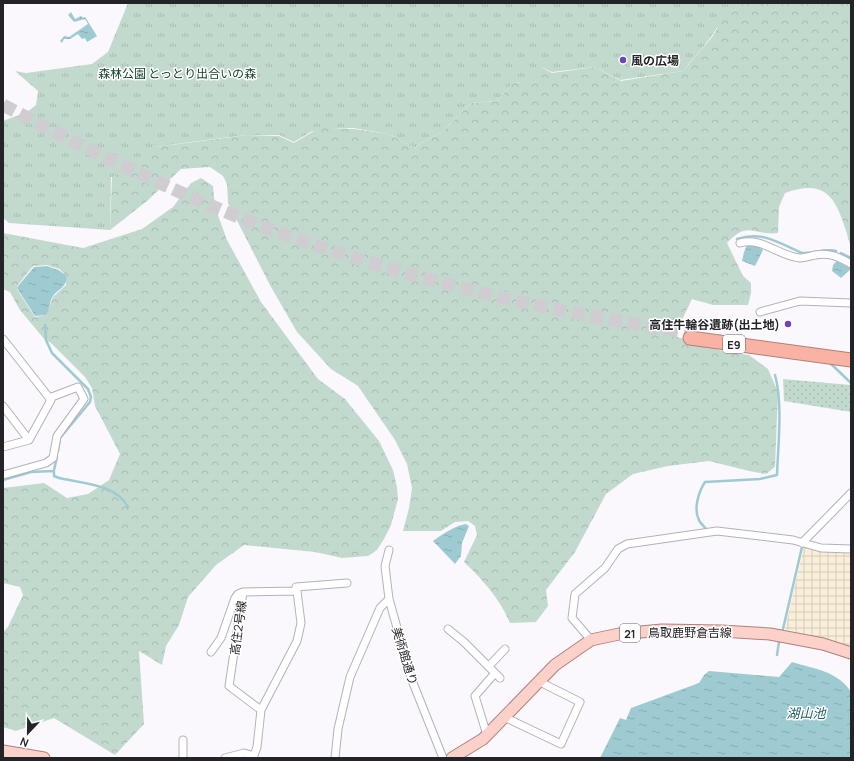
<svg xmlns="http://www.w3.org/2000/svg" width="854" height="761" font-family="Manrope,'Noto Sans JP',sans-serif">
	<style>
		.industrial { fill: url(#industrial-grid) }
		.grass { fill: url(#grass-dots) }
		.forest { fill: url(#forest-crowns); fill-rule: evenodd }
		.park { fill: url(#park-tufts) }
		.water { fill: url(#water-ripples) }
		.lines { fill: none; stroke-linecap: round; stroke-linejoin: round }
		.stream { stroke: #9ecad1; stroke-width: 2.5 }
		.highway-tunnel { stroke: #cfcdd2; stroke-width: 13; stroke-dasharray: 13 6; stroke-linecap: butt }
		.street-casing { stroke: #b3b0bc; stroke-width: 9 }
		.primary-casing { stroke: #af8079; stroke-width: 13 }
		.highway-casing { stroke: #af8079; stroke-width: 15 }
		.street { stroke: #fff; stroke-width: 7 }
		.primary { stroke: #fcd1c9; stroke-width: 11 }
		.highway { stroke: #fab2a5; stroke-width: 13 }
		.poi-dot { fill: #7143bb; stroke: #fff; stroke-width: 1.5 }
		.labels { text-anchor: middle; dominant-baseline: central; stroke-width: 3; stroke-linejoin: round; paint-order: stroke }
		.shield { fill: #fff; stroke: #666568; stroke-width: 1 }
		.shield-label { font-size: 11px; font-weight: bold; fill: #242327 }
		.poi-label { font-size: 12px; font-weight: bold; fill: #242327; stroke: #fff; text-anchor: start }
		.park-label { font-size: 12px; fill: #0d3c28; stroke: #fff }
		.street-label { font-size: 12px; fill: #242327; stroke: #fff }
		.water-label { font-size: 13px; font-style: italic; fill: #1f5b63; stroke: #fff }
	</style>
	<defs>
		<pattern id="industrial-grid" width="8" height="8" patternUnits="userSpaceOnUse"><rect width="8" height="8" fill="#f9eed9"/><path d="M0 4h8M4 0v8" fill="none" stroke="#d5ccba"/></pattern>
		<pattern id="grass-dots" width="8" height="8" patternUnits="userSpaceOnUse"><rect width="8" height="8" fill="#c2dacd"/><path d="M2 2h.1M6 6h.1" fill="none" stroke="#a7bbb0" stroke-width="1.8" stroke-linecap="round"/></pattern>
		<pattern id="forest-crowns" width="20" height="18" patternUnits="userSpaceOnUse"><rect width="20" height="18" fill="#c2dacd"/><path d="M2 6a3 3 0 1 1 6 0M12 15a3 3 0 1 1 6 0" fill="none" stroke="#a7bbb0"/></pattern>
		<pattern id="park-tufts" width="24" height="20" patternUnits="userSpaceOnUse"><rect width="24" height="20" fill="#c2dacd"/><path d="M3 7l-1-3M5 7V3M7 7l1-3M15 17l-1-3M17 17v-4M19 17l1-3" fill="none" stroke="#a7bbb0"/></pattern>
		<pattern id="water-ripples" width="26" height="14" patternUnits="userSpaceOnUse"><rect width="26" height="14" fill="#9ecad1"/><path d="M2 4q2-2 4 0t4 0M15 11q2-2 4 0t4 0" fill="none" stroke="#88adb3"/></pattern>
	</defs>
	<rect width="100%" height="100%" fill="#faf8fd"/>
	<path class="industrial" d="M 804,546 L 851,551 L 851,646 L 785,629 Z"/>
	<path class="grass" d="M 783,379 L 851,385 L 851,412 L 784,401 Z"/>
	<path class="forest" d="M 447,3 L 851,3 L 851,245 C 848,241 848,236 846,231 C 835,195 824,179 785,193 L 779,207 L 778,233 C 753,236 749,220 727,243 L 743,276 L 751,283 L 751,293 L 748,305 L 713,305 L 692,299 L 674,336 L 726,352 L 749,355 L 768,369 L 778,392 L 775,467 L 766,474 L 749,471 L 709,461 L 668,466 L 633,474 L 606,494 L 575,552 L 546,590 L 548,606 L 536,622 L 510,623 C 500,599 483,580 464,562 L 477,535 L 475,526 L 468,521 L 455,522 L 441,531 L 403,531 L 409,508 L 412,488 L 407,464 L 395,440 L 358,386 L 331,369 L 297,332 L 271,287 L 228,203 L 227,184 L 223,176 L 210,167 L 181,169 L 147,201 L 110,230 L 112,177 L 14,120 L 39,105 L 39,90 L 29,76 ZM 718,27 L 712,37 L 683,71 L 621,81 L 595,67 L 552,73 L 541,67 L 595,66 ZM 513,82 L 523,82 L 513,83 L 497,101 L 471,103 L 442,132 L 423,142 L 415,148 L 389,134 L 354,129 L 332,128 L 354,128 L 390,134 L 471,103 ZM 314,131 L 294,143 L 279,136 L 247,135 L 156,147 L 247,134 L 279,135 Z
		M 201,178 L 213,186 L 215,207 L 227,240 L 261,302 L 318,379 L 345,399 L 379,441 L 393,470 L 397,487 L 398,499 L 391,525 L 384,539 L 377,550 L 368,556 L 342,558 L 315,552 L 244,545 L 216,565 L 188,597 L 179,625 L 166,646 L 162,665 L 139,651 L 144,724 L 115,755 L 54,718 L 16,731 L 3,727 L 3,632 L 8,627 L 23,595 L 20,587 L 3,583 L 3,488 L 44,483 L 67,498 L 88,494 L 109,480 L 120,454 L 95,406 L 92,388 L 85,377 L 51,343 L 46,340 L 45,324 L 45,340 L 20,310 L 10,292 L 3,289 L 3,233 L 83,248 L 142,229 L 173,207 L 191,183 ZM 47,265 L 59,269 L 66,275 L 66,285 L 53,297 L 46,315 L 35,317 L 17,289 L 17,286 L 33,266 Z"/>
	<path class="park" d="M 128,3 L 729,3 C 720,30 701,49 683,71 L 620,80 L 595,67 L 552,72 L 541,67 L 524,82 L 513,83 L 497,101 L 471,103 L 442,132 L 423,142 L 415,148 L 389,134 L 354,128 L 319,127 L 294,142 L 279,135 L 247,135 L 164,145 L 154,147 L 140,167 L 111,177 L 110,230 L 9,223 L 3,218 L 3,121 L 27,112 L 36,105 L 38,91 L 15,71 L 26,73 L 92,64 L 108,52 Z"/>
	<path class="water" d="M 71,12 L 75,19 L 81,16 L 83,18 L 85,17 L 97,36 L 87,42 L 85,38 L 82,39 L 78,34 L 70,39 L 64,39 L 62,43 L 60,41 L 64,36 L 69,37 L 88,24 L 85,19 L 74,22 L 68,15 Z
		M 747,245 L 757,246 L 763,250 L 755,266 L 742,261 L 744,252 Z
		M 837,261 L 851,269 L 841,278 L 832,271 L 833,265 Z
		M 47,266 L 58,270 L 66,275 C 69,286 58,289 53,296 C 49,302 50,309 46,315 L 35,316 L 17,288 L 18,286 L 34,267 Z
		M 466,524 L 469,526 L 462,543 L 461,556 L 455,564 L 433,541 C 441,535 456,525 466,524 Z
		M 792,662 C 814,669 838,671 851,692 L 851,758 L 600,758 L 620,718 L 626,720 L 631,708 L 699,683 L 704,675 L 709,671 L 779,677 Z"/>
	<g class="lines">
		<path class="stream" d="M 737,239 C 758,232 772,239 791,248 C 794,249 799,252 802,253 C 815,254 824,248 836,251
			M 841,253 L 851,258
			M 45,325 L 46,340 L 52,353 L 88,389 L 91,397 L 90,402 L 60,438 L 58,451
			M 829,362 L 851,383
			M 54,470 L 57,457
			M 54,472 L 54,476 L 59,478 C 81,483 116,484 128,507
			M 3,480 L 31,472 L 53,471
			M 707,530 C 705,527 700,523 699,520 C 693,509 699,491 705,482 L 760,479 L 777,475 C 778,446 783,403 775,375
			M 783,629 L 802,547
			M 777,655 L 779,642"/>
		<path class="highway-tunnel" d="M 3,105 C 97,154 192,202 292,237 C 422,283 555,312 690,333"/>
		<g class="street-casing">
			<path id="street" d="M 740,243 C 763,237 778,256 800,258 C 805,258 811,256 815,255 C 829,252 839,257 851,264
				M 760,312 L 800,301 L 851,303
				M 3,339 L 51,400 L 29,440 L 3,447
				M 3,406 L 29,440
				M 3,475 L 46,463 L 53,458 L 57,436 L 84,399 L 78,387 L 49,398
				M 802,543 L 851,493
				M 389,550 L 385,566 L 389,599 L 411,678 L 443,758
				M 297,591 L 296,587 L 347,583
				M 448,629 L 464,642 L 500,678
				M 591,640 L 572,618 L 575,594 L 605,568 L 618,549 L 627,544 L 717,531 L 793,540 L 821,548 L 851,549
				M 211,652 L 221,638 L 235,598 L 238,594 L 243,592
				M 489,666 L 505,649
				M 504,717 L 561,744 L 580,702 L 538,681
				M 487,735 L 475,696 L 495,673
				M 183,758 L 183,740
				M 225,758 L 244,753 L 254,756
				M 253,758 L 257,747 L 261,710 L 297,641 L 301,623 L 297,591 L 243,592 L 229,686 L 261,710
				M 335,758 L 338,729 L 350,677 L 380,608 L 389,599"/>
		</g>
		<g class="primary-casing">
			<path id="primary" d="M 3,751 L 44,758
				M 452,758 L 483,739 L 555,665 L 591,640 L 619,634 L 662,630 L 721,631 L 770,634 L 823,644 L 851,653"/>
		</g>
		<g class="highway-casing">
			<path id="highway" d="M 690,338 L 851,360"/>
		</g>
		<use href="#street" class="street"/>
		<use href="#primary" class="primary"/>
		<use href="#highway" class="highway"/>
	</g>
	<g class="poi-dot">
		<circle cx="623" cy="60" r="4"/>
		<circle cx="788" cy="324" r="4"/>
	</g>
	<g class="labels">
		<g class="shield">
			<rect x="723" y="335" width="22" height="18" rx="3"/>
			<rect x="620" y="624" width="20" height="18" rx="3"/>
		</g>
		<g class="shield-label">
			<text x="734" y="344">E9</text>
			<text x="630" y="633">21</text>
		</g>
		<g class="poi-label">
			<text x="631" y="60">風の広場</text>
			<text x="780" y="324" text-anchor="end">高住牛輪谷遺跡(出土地)</text>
		</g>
		<g class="park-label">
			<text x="177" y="73">森林公園 とっとり出合いの森</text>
		</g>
		<g class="street-label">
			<text transform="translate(238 628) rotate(-82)">高住2号線</text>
			<text x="690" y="632">鳥取鹿野倉吉線</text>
			<text transform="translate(405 656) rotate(73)">美術館通り</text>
		</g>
		<g class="water-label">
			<text x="806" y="713">湖山池</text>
		</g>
	</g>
	<rect width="854" height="761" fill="none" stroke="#242327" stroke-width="8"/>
	<g transform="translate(28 733) rotate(202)" stroke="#ffffff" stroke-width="3" paint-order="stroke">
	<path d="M0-3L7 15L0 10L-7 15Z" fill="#242327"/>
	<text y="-6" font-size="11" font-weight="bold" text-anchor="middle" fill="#242327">N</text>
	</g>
</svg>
